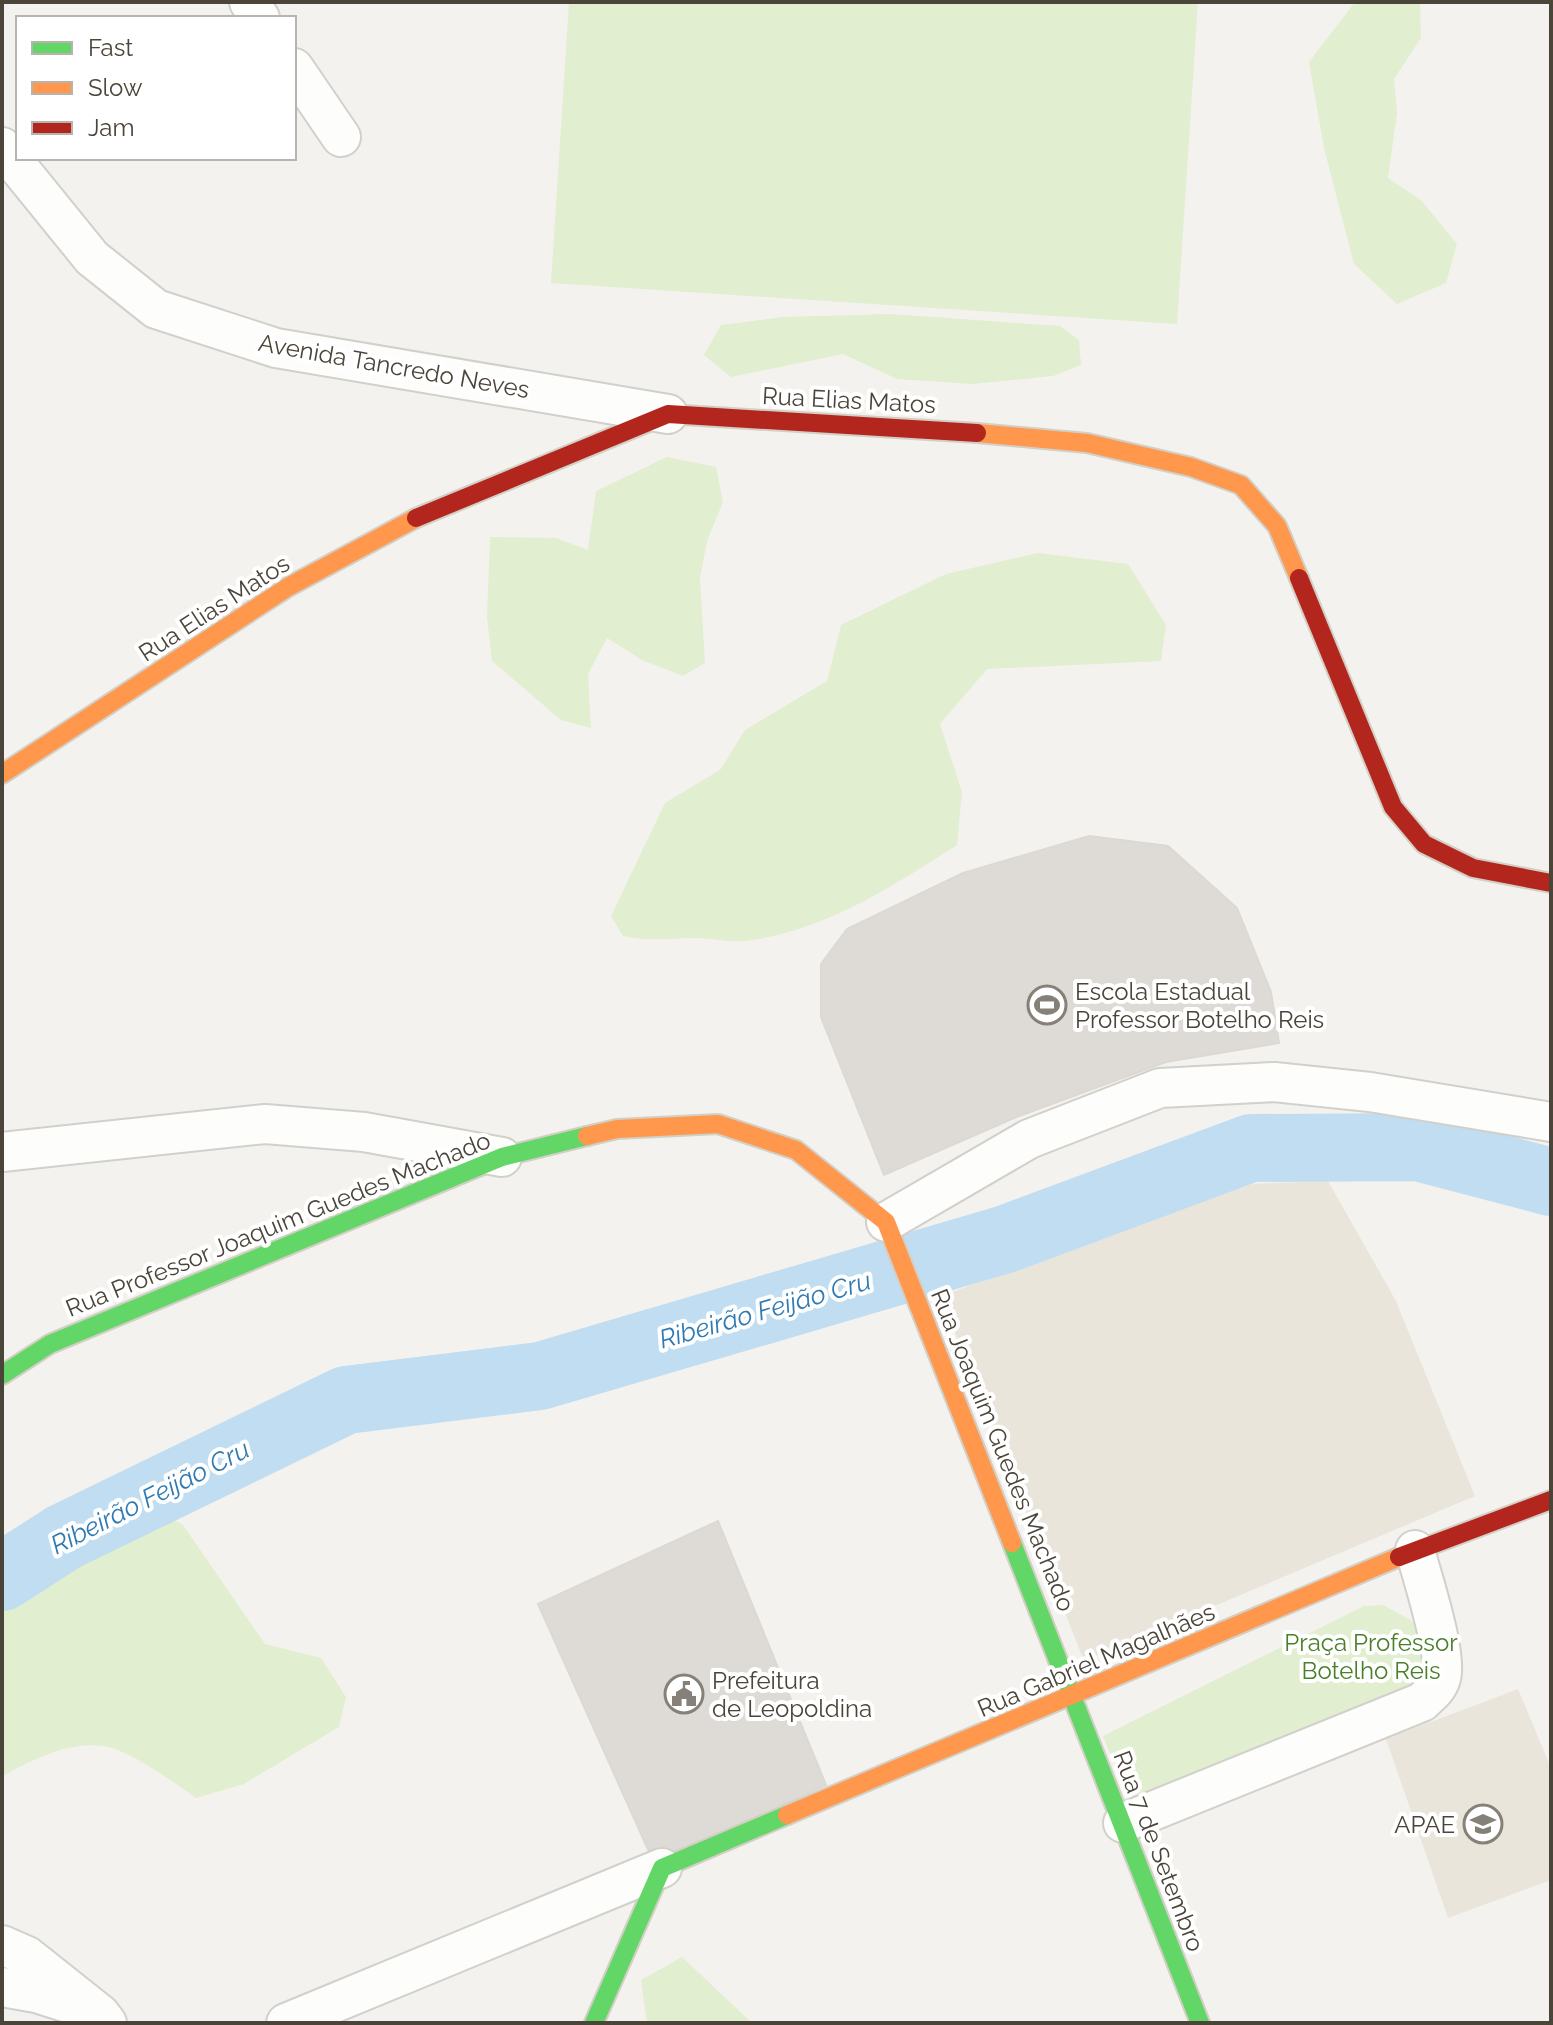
<svg xmlns="http://www.w3.org/2000/svg" width="1553" height="2025" font-family="Raleway,sans-serif">
	<style>
		.education { fill: #eae5da }
		.green { fill: #e1eecf }
		.lines { fill: none; stroke-linecap: round; stroke-linejoin: round }
		.river { stroke: #c0ddf1; stroke-width: 68 }
		.building { fill: #dedbd6; stroke: #dcd9d4; stroke-width: 2 }
		.street-casing { stroke: #d2d0cb; stroke-width: 42 }
		.fast-casing { stroke: #d3cfc5; stroke-width: 22 }
		.slow-casing { stroke: #d3cfc5; stroke-width: 22 }
		.jam-casing { stroke: #d3cfc5; stroke-width: 22 }
		.street { stroke: #fdfdfc; stroke-width: 38 }
		.fast { stroke: #63d668; stroke-width: 18 }
		.slow { stroke: #ff974d; stroke-width: 18 }
		.jam { stroke: #b3261e; stroke-width: 18 }
		.labels { text-anchor: middle; dominant-baseline: central; stroke-width: 8; stroke-linejoin: round; paint-order: stroke }
		.street-label { font-size: 24px; fill: #4b4439; stroke: #fff }
		.poi-label { font-size: 24px; fill: #4b4439; stroke: #fff; text-anchor: start }
		.park-label { font-size: 24px; fill: #4a7f2a; stroke: #fff }
		.water-label { font-size: 26px; font-style: italic; fill: #2e7ab2; stroke: #fff }
	</style>
	<rect width="100%" height="100%" fill="#f4f2ee"/>
	<path class="education" d="M 1328,1181 L 1396,1301 L 1475,1496 L 1084,1661 L 941,1296 L 1252,1184 Z
		M 1518,1689 L 1551,1768 L 1551,1880 L 1448,1918 L 1386,1739 Z"/>
	<path class="green" d="M 569,2 L 1198,2 L 1177,324 L 551,283 Z
		M 1355,2 L 1420,2 L 1421,38 L 1394,79 L 1397,113 L 1388,178 L 1421,200 L 1457,244 L 1446,283 L 1397,304 L 1354,264 L 1324,148 L 1309,62 Z
		M 891,314 L 1060,326 L 1079,340 L 1081,365 L 1053,376 L 972,384 L 897,379 L 843,354 L 731,377 L 704,355 L 721,325 L 783,317 Z
		M 667,457 L 716,467 L 723,502 L 707,541 L 700,578 L 705,663 L 683,676 L 642,660 L 607,638 L 588,674 L 591,728 L 561,720 L 492,661 L 487,617 L 490,537 L 556,538 L 588,550 L 596,491 Z
		M 1038,553 L 1128,564 L 1166,625 L 1161,661 L 987,669 L 940,724 L 962,792 L 957,845 C 890,888 826,930 746,941 C 730,943 712,938 696,938 C 671,938 648,942 623,936 L 611,916 L 665,803 L 720,770 L 745,730 L 827,681 L 841,625 L 946,574 Z
		M 117,1487 L 183,1525 L 265,1644 L 321,1658 L 346,1697 L 339,1727 L 244,1784 L 196,1798 C 175,1783 128,1749 103,1746 C 67,1741 33,1760 2,1776 L 2,1542 L 46,1508 Z
		M 1383,1605 L 1416,1623 L 1428,1658 L 1414,1690 L 1129,1800 L 1103,1736 L 1364,1606 Z
		M 682,1957 L 752,2023 L 647,2023 L 641,1980 Z"/>
	<g class="lines">
		<path class="river" d="M 2,1577 L 64,1537 L 346,1400 L 540,1376 L 1006,1239 L 1251,1148 L 1418,1147 L 1551,1182"/>
	</g>
	<path class="building" d="M 1089,836 L 1168,846 L 1237,908 L 1271,992 L 1279,1043 L 1166,1062 L 1014,1118 L 884,1175 L 821,1017 L 821,964 L 847,929 L 963,873 Z
		M 718,1521 L 826,1785 L 654,1863 L 538,1604 Z"/>
	<g class="lines">
		<g class="street-casing">
			<path id="street" d="M 249,2 L 260,18
				M 294,68 L 341,137
				M 2,147 L 92,258 L 156,309 L 276,348 L 668,414
				M 2,1152 L 265,1124 L 364,1132 L 502,1157
				M 886,1222 L 1029,1139 L 1160,1088 L 1274,1082 L 1370,1092 L 1551,1122
				M 1123,1823 L 1422,1702 C 1430,1694 1438,1689 1441,1678 C 1448,1654 1422,1577 1415,1550
				M 2,1945 L 27,1956 L 100,2014 L 107,2023
				M 2,1987 L 36,1993 L 77,2006
				M 286,2023 L 662,1868"/>
		</g>
		<g class="fast-casing">
			<path id="fast" d="M 2,1375 L 50,1344 L 502,1157 L 587,1136
				M 1012,1543 L 1200,2023
				M 594,2023 L 662,1868 L 787,1815"/>
		</g>
		<g class="slow-casing">
			<path id="slow" d="M 977,433 L 1087,443 L 1191,467 L 1241,485 L 1277,526 L 1299,578
				M 2,774 L 288,587 L 416,518
				M 587,1136 L 617,1129 L 718,1124 L 796,1150 L 886,1222 L 1012,1543
				M 787,1815 L 1399,1557"/>
		</g>
		<g class="jam-casing">
			<path id="jam" d="M 416,518 L 668,414 L 977,433
				M 1299,578 L 1393,807 L 1424,844 L 1473,868 L 1551,883
				M 1399,1557 L 1551,1500"/>
		</g>
		<use href="#street" class="street"/>
		<use href="#fast" class="fast"/>
		<use href="#slow" class="slow"/>
		<use href="#jam" class="jam"/>
	</g>
	<defs>
		<g id="stadium-ring" transform="scale(2)"><circle r="9.5" fill="#fff" stroke="#868178" stroke-width="1.5"/><path d="M0-5a6.5 5 0 1 0 0 10a6.5 5 0 1 0 0-10ZM-3.5-1.8h7v3.6h-7Z" fill="#868178"/></g>
		<g id="civic-ring" transform="scale(2)"><circle r="9.5" fill="#fff" stroke="#868178" stroke-width="1.5"/><path d="M-.6-6.5H3V-4.5H.6V-3L4-1V1h2V6H-6V1h2V-1L-.6-3ZM-1.2 2.5V6h2.4V2.5Z" fill="#868178"/></g>
		<g id="school-ring" transform="scale(2)"><circle r="9.5" fill="#fff" stroke="#868178" stroke-width="1.5"/><path d="M0-5L7-2L0 1L-7-2ZM-4 1L0 2.5L4 1V4Q0 6-4 4Z" fill="#868178"/></g>
	</defs>
	<g fill-rule="evenodd">
		<use href="#stadium-ring" x="1047" y="1005"/>
		<use href="#civic-ring" x="684" y="1694"/>
		<use href="#school-ring" x="1483" y="1824"/>
	</g>
	<g class="labels">
		<g class="street-label">
			<text transform="translate(394 366) rotate(10)">Avenida Tancredo Neves</text>
			<text transform="translate(849 400) rotate(3)">Rua Elias Matos</text>
			<text transform="translate(214 608) rotate(-33)">Rua Elias Matos</text>
			<text transform="translate(278 1224) rotate(-22)">Rua Professor Joaquim Guedes Machado</text>
			<text transform="translate(1003 1450) rotate(68)">Rua Joaquim Guedes Machado</text>
			<text transform="translate(1096 1660) rotate(-23)">Rua Gabriel Magalhães</text>
			<text transform="translate(1159 1851) rotate(69)">Rua 7 de Setembro</text>
		</g>
		<g class="poi-label">
			<text x="1075" y="991">Escola Estadual<tspan x="1075" dy="28">Professor Botelho Reis</tspan></text>
			<text x="712" y="1680">Prefeitura<tspan x="712" dy="28">de Leopoldina</tspan></text>
			<text x="1455" y="1824" text-anchor="end">APAE</text>
		</g>
		<g class="park-label">
			<text x="1371" y="1642">Praça Professor<tspan x="1371" dy="28">Botelho Reis</tspan></text>
		</g>
		<g class="water-label">
			<text transform="translate(765 1310) rotate(-16)">Ribeirão Feijão Cru</text>
			<text transform="translate(150 1497) rotate(-27)">Ribeirão Feijão Cru</text>
		</g>
	</g>
	<rect width="1553" height="2025" fill="none" stroke="#4b4439" stroke-width="8"/>
	<rect x="16" y="16" width="280" height="144" fill="#ffffff" stroke="#b7b4b0" stroke-width="2"/>
	<rect x="32" y="42" width="40" height="12" fill="#63d668" stroke="#b7b4b0" stroke-width="2"/>
	<text x="88" y="56" font-size="24" fill="#4b4439">Fast</text>
	<rect x="32" y="82" width="40" height="12" fill="#ff974d" stroke="#b7b4b0" stroke-width="2"/>
	<text x="88" y="96" font-size="24" fill="#4b4439">Slow</text>
	<rect x="32" y="122" width="40" height="12" fill="#b3261e" stroke="#b7b4b0" stroke-width="2"/>
	<text x="88" y="136" font-size="24" fill="#4b4439">Jam</text>
</svg>
